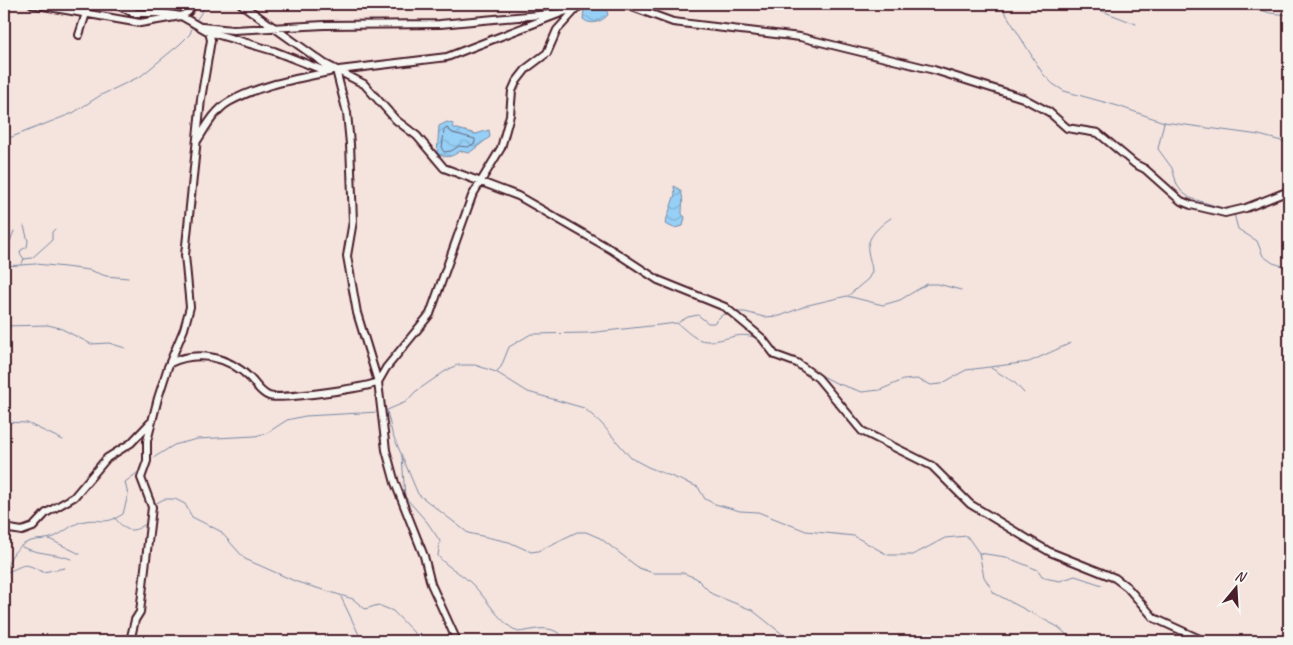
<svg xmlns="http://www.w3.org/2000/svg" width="1293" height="645" font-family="Caveat,sans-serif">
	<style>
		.water { fill: url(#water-waves); stroke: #7889a5 }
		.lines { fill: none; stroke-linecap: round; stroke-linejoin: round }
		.shore { stroke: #68667c; stroke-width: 1 }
		.stream { stroke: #7889a5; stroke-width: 1 }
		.minor-casing { stroke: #4a1f2b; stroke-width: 10 }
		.minor { stroke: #f6f6f2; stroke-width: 6 }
	</style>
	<defs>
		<pattern id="water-waves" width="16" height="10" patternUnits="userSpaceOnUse" patternTransform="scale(1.25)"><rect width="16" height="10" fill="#96d0f6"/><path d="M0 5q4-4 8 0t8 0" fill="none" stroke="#83b2d3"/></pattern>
	</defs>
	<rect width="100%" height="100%" fill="#f5e3dd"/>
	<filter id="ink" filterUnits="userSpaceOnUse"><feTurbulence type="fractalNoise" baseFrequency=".02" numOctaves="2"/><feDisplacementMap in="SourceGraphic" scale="10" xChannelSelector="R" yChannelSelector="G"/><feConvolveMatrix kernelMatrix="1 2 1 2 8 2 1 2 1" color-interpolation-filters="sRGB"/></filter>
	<g filter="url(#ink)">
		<path class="water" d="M 602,4 L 605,5 L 608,15 C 601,22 591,26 583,19 L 584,9 L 588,5 Z
			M 447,122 L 453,124 L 454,128 L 476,134 L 489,130 L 490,137 L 469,153 L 460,151 C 452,157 446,159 437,153 L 439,126 Z
			M 674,186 C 686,191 682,203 682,214 L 685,217 L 683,226 L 674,228 L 665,224 L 675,194 Z"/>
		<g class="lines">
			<path class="shore" d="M 447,128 L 453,133 L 475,139 L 475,143 L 468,147 L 459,146 L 451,151 L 444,152 L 442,149 L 444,131 Z"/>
			<path class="stream" d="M 1000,4 L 1043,74 L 1053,84 L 1064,91 L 1118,106 L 1164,122 L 1259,135 L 1289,143
				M 1084,4 L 1136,24
				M 1243,4 L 1270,13 L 1289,15
				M 195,22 L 207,4
				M 1164,122 L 1158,149 L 1172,168 L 1177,185 L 1182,192 L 1190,198 L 1226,209
				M 4,140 L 73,113 L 101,95 L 141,76 L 180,44 L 190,34 L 193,25
				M 1234,214 L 1238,229 L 1257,241 L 1263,256 L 1273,263 L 1289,268
				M 4,257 L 14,231
				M 24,259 L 20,253 L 21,250 L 27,247 L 28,241 L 24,226
				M 21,265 L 24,259 L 32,258 L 52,240 L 52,232 L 55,229
				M 4,266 L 36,264 L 65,267 L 89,270 L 106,276 L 128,278
				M 849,295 L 868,279 L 872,272 C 872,264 869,259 868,251 C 866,238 880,225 891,218
				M 736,312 L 745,312 L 764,317 L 780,316 L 808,305 L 847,296 L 883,305 L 900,300 L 927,284 L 938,284 L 961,290
				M 679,322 L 688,317 L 698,315 L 708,323 L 714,323 L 722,315 L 729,313
				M 4,326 L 48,325 L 60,328 L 91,344 L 109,343 L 125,348
				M 763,344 L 773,357 L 788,363
				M 991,368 L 1015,383 L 1024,393
				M 496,372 L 501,367 L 509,347 L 531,334 L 588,333 L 677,323 C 686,330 695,341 707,341 C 725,342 738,330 756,338
				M 815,372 L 836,383 L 862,392 L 880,390 L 903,380 L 917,379 L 931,385 L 941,384 L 966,370 L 1029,362 L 1071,343
				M 385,411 L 406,402 L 415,392 L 444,372 L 457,365 L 475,365 L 496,372 L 528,392 L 584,408 L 601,423 L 631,458 L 648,467 L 698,487 L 705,499 L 715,504 L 740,511 L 758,512 L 806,531 L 854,536 L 888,555 L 913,555 L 945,538 L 967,536 L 979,553 L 984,577 L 994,593 L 1058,627 L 1074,641
				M 387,411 L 392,433 L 402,456 L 405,497 L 427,522 L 440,541 L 438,556 C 447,567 459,572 469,581 C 487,597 496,620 518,632 C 537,630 552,622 567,641
				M 4,422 L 27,423 L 63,440
				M 402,456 L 418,494 L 468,533 L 509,542 L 531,552 L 538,551 L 577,532 L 586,532 L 600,538 L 639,568 L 653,573 L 683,573 L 696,578 L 712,594 L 752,610 L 791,641
				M 150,460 L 174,445 L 197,439 L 255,436 L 267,433 L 287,420 L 305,416 L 379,412
				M 153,505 L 164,499 L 175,499 L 185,504 L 192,517 L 220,531 L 245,559 L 297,582 L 353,599 L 365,609 L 378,605 L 393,611 L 422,641
				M 115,518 C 126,532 132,534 147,523
				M 49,539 L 80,554
				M 22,547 C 37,554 55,553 71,559
				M 979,553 L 1006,557 L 1038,570 L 1042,576 L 1049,579 L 1060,581 L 1075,576 L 1102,585
				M 7,572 C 27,565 21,561 43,572 L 65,568
				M 4,580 L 7,577 C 5,562 16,545 31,541 C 38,539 47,540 54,537 C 65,532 73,523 85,521 C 102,518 104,526 123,514 L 128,495 L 125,482 L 141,470
				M 341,597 L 362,641"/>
			<g class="minor-casing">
				<path id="minor" d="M 32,4 L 140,23 L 181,16 L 188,12 L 193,4
					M 115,4 L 132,12
					M 131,4 L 133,13 L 162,13
					M 241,4 L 325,64 L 364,84 L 396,120 L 417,136 L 444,168 L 518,196 L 612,250 L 658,280 L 725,307 L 762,338 L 775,355 L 797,363 L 818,378 L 862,431 L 932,466 L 970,504 L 1031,541 L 1050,552 L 1115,578 L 1127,587 L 1154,618 L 1204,641
					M 624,4 L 673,22 L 800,37 L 934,70 L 1023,98 L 1049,112 L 1067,128 L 1098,133 L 1135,164 L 1145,169 L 1181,201 L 1191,205 L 1225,213 L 1246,208 L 1289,191
					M 202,27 L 233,30 L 324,25 L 440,24 L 561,13 L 586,4
					M 209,32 L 274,51 L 320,69 L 336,70 L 347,113 L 350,144 L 353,221 L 347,256 L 357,313 L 378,382 L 386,450 L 395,483 L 424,556 L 431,584 L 457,641
					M 79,35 L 89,4
					M 339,70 L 447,57 L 561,13
					M 197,141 C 206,127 215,110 229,102 C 259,85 296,79 329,72
					M 170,363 C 197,350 228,356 250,378 C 256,384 260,393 269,396 C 278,400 367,388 378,382 L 386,368 L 430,314 L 472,196 L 501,148 L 510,115 L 512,91 L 516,82 L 527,68 L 547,53 L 557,30 L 578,7
					M 4,528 L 22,531 L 33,527 L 46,513 L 74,497 L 107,458 L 131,443 L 150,423
					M 130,641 L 135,620 L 140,612 L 152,507 L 141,478 L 147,461 L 147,441 L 158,398 L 168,367 L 184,329 L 190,307 L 185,255 L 201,99 L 211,40 L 209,32 L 181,16 L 162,13 L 156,4"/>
			</g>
			<use href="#minor" class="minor"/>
		</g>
	</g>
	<rect width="1293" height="645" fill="none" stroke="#f6f6f2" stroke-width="20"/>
	<rect x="10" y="10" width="1273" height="625" fill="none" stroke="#4a1f2b" stroke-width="2" filter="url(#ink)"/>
	<g transform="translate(1236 588) rotate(18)" stroke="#f6f6f2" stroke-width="4" paint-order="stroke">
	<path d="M0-4L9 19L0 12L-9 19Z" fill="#4a1f2b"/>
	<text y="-8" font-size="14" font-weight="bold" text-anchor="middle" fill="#4a1f2b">N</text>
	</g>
</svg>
